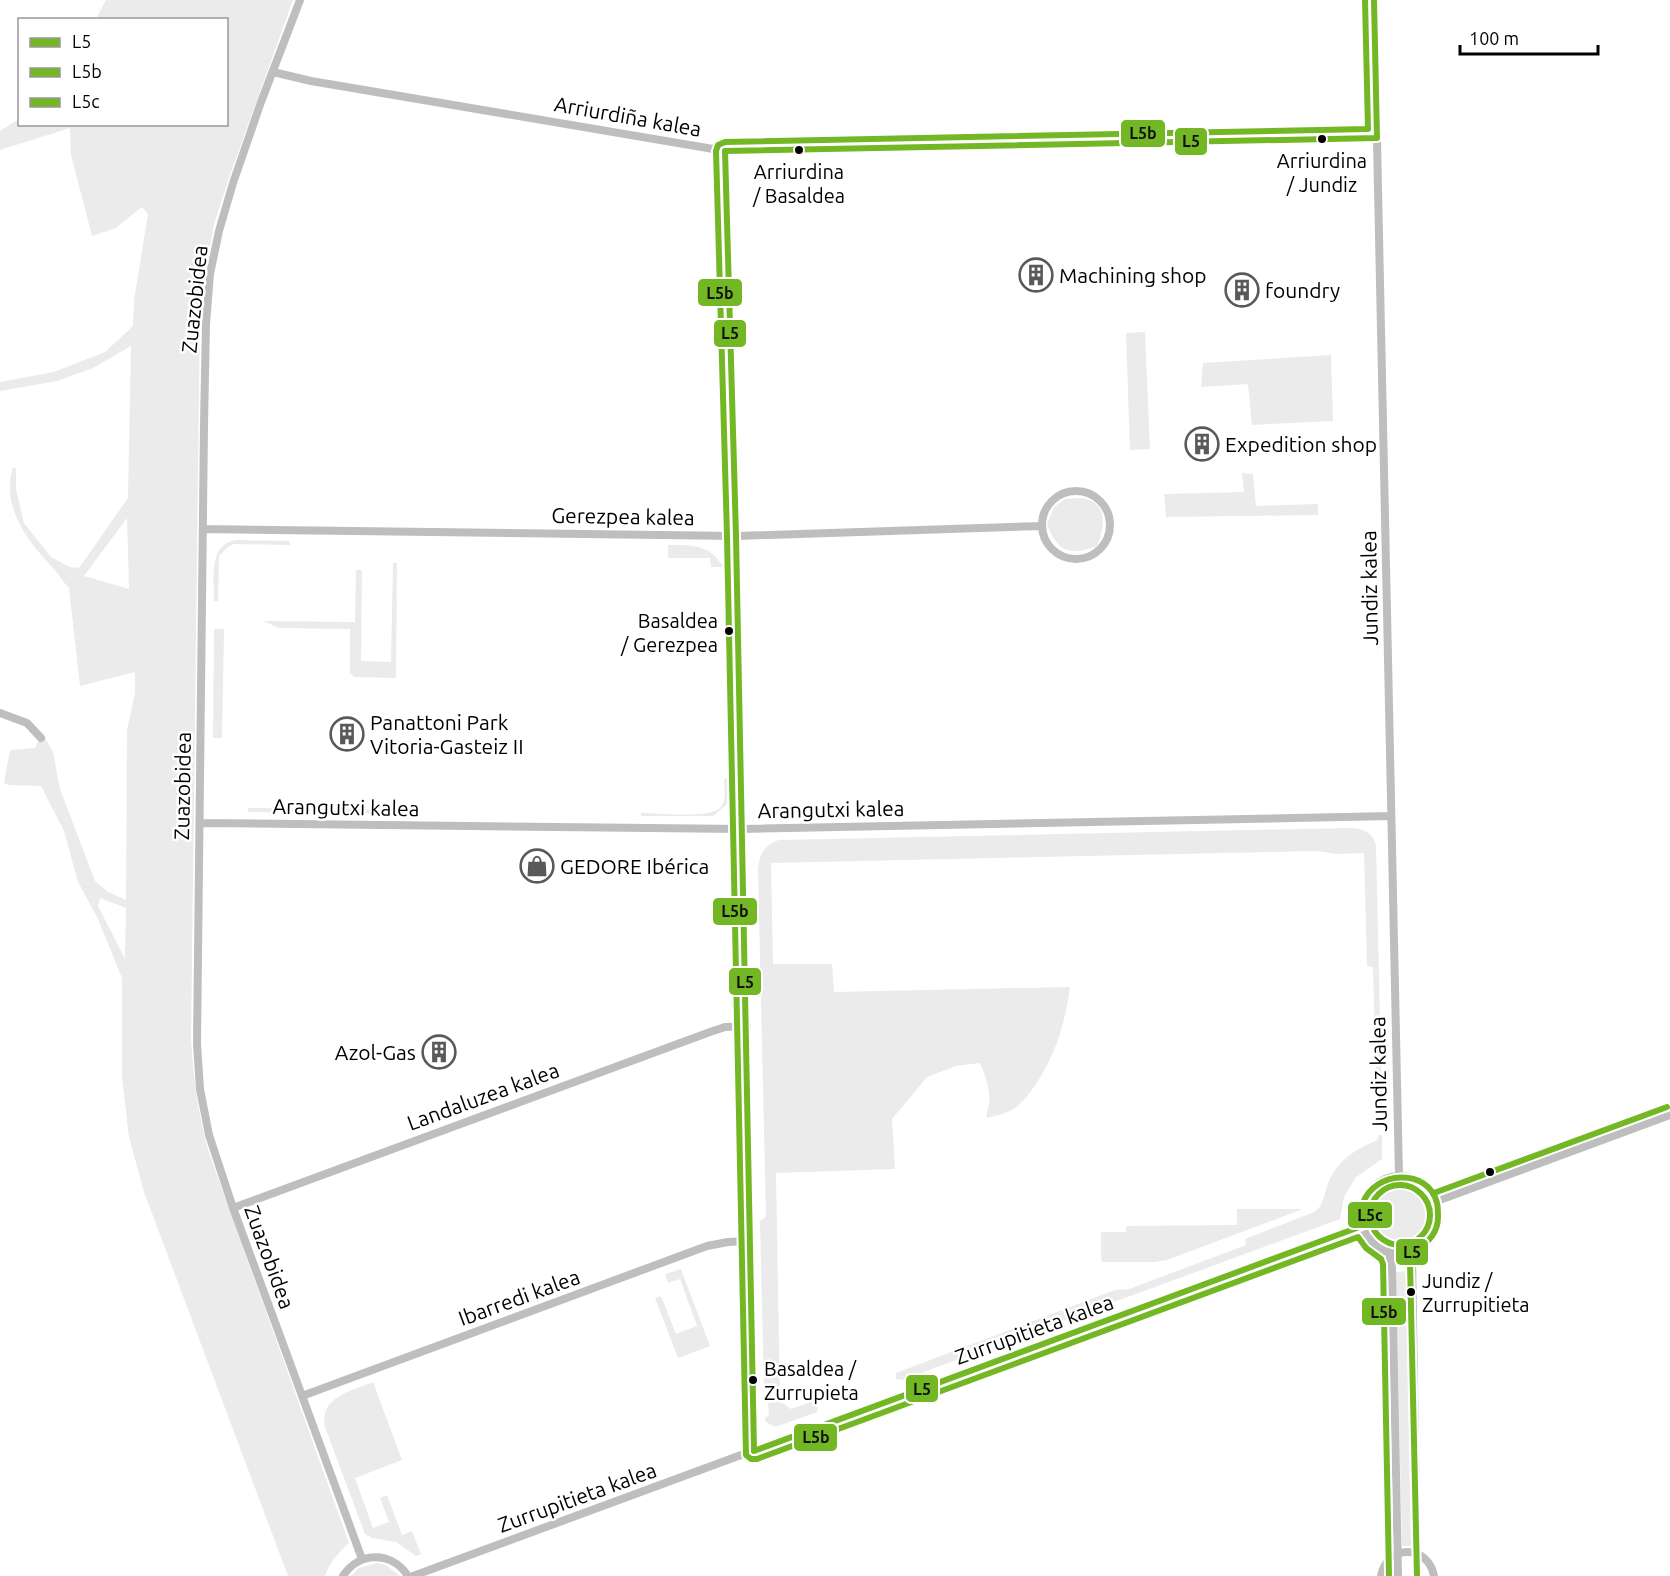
<svg xmlns="http://www.w3.org/2000/svg" width="1670" height="1576" font-family="Ubuntu,sans-serif">
	<style>
		.green { fill: #ebebeb; fill-rule: evenodd }
		.lines { fill: none; stroke-linecap: round; stroke-linejoin: round }
		.minor { stroke: #bebebe; stroke-width: 8 }
		.bus-1-casing { stroke: #fff; stroke-width: 10 }
		.bus-2-casing { stroke: #fff; stroke-width: 10 }
		.bus-3-casing { stroke: #fff; stroke-width: 10 }
		.bus-1 { stroke: #73b824; stroke-width: 6 }
		.bus-2 { stroke: #73b824; stroke-width: 6 }
		.bus-3 { stroke: #73b824; stroke-width: 6 }
		.bus-dot { fill: #000; stroke: #fff; stroke-width: 2 }
		.labels { text-anchor: middle; dominant-baseline: central; stroke-width: 5; stroke-linejoin: round; paint-order: stroke }
		.bus-label { font-size: 20px; fill: #000; stroke: #fff }
		.street-label { font-size: 21px; fill: #000; stroke: #fff }
		.poi-label { font-size: 21px; fill: #000; stroke: #fff; text-anchor: start }
		.line-badge { stroke: #fff; stroke-width: 2 }
		.pale-badge-label { font-size: 16px; text-anchor: middle; font-weight: bold; fill: #111 }
	</style>
	<rect width="100%" height="100%" fill="#fff"/>
	<path class="green" d="M 106,0 L 293,0 L 230,175 L 214,224 L 200,309 L 191,1041 C 194,1079 198,1116 209,1153 L 349,1543 C 338,1553 330,1562 325,1576 L 288,1576 L 144,1192 L 129,1137 L 122,1077 L 122,978 L 97,917 L 78,882 L 64,831 L 41,786 L 8,785 L 4,783 L 10,750 L 35,748 L 42,732 L 53,752 L 60,789 L 95,881 L 108,892 L 126,900 L 127,730 L 135,693 L 135,672 L 80,686 L 69,588 C 63,582 60,576 55,570 C 29,543 0,508 13,467 L 16,468 L 16,489 L 24,523 L 51,557 L 70,567 L 79,568 L 128,498 L 131,346 L 93,368 L 57,381 L 0,391 L 0,382 L 54,372 L 105,352 L 133,326 L 134,300 L 148,214 L 142,207 L 116,228 L 92,236 L 71,155 L 70,128 L 0,150 L 0,131 L 19,119 L 20,124 L 226,124 L 226,20 L 96,19 ZM 127,518 L 129,589 L 84,576 ZM 100,898 L 126,908 L 125,959 L 98,906 Z
		M 1145,332 L 1150,449 L 1130,450 L 1126,333 Z
		M 1331,355 L 1333,421 L 1252,425 L 1248,384 L 1201,387 L 1203,363 Z
		M 1242,473 L 1253,474 L 1256,506 L 1318,504 L 1318,515 L 1166,517 L 1164,494 L 1244,492 Z
		M 1065,499 C 1072,499 1082,497 1089,500 C 1109,507 1103,532 1097,546 C 1070,556 1057,552 1047,524 L 1054,507 Z
		M 236,540 L 289,541 L 290,545 L 234,544 L 228,547 L 219,556 L 218,601 L 214,601 C 214,580 208,544 236,540 Z
		M 668,545 C 690,545 711,544 723,567 L 711,567 L 710,558 L 668,558 Z
		M 393,563 L 397,563 L 396,678 L 354,677 L 350,673 L 350,629 L 279,628 L 263,621 L 355,622 L 356,570 L 362,570 L 361,661 L 391,662 Z
		M 214,629 L 224,629 L 222,738 L 213,738 Z
		M 728,778 L 727,804 L 713,816 L 641,816 L 641,813 C 657,813 711,819 721,807 C 727,799 724,787 724,779 Z
		M 248,808 L 408,810 L 408,814 L 248,812 Z
		M 1348,828 C 1361,828 1372,831 1376,845 L 1382,1106 L 1381,1112 L 1377,1117 L 1373,967 L 1367,966 L 1364,853 L 1337,854 L 1317,851 L 771,863 L 773,964 L 832,964 L 834,992 L 1070,987 C 1065,1023 1056,1054 1036,1084 C 1029,1094 1020,1106 1010,1111 C 1003,1114 994,1116 987,1118 C 986,1111 988,1110 989,1103 C 991,1092 985,1074 980,1063 L 956,1066 L 927,1077 L 892,1119 L 895,1169 L 776,1173 L 780,1401 L 791,1409 L 811,1402 L 818,1408 L 817,1412 L 778,1426 L 773,1426 L 765,1421 L 765,1417 L 769,1416 L 768,1401 L 774,1401 L 774,1392 L 764,1388 L 760,1221 L 766,1217 L 758,871 C 759,856 763,845 779,840 Z
		M 1379,1135 L 1382,1135 L 1382,1159 L 1355,1178 L 1344,1197 L 1340,1219 L 902,1380 L 896,1379 L 896,1373 L 1099,1296 L 1115,1290 L 1129,1289 L 1246,1245 L 1245,1239 L 1314,1212 C 1325,1206 1324,1190 1330,1179 C 1340,1158 1357,1149 1377,1140 Z
		M1367 1216a33 33 0 1 1 66 0a33 33 0 1 1-66 0Z
		M 1237,1209 L 1303,1209 L 1167,1260 L 1155,1262 L 1103,1262 L 1101,1259 L 1101,1232 L 1126,1232 L 1126,1226 L 1237,1225 Z
		M 681,1269 L 710,1346 L 678,1358 L 655,1298 L 661,1296 L 676,1334 L 697,1326 L 680,1279 L 668,1283 L 665,1274 Z
		M 1406,1271 L 1411,1546 L 1402,1546 L 1396,1272 Z
		M 373,1382 L 402,1460 L 355,1478 L 373,1528 L 389,1522 L 380,1498 L 387,1495 L 402,1535 L 412,1531 L 421,1554 L 416,1556 L 396,1542 L 372,1538 L 365,1534 L 325,1427 C 319,1397 351,1391 373,1382 Z
		M 377,1563 L 386,1565 L 400,1576 L 351,1576 L 359,1568 Z"/>
	<g class="lines">
		<path class="minor" d="M 300,0 L 261,102 L 233,183 L 219,231 L 210,274 L 206,324 L 204,425 L 197,1044 L 200,1089 L 209,1135 L 233,1208 L 362,1559
			M 1374,0 L 1399,1176
			M 273,72 L 311,81 L 725,151 L 1377,138
			M 725,151 L 736,536 L 754,1451
			M1042 525a34 34 0 1 1 68 0a34 34 0 1 1-68 0Z
			M 203,529 L 736,536 L 1042,526
			M 0,713 L 27,723 L 41,738
			M 200,823 L 742,829 L 1391,816
			M1361 1215a39 39 0 1 1 78 0a39 39 0 1 1-78 0Z
			M 1437,1201 L 1670,1115
			M 233,1208 L 710,1032 L 725,1027 L 747,1026
			M 1412,1252 L 1417,1576
			M 1389,1253 L 1392,1268 L 1398,1576
			M 302,1396 L 707,1246 L 728,1242 L 750,1241
			M 343,1576 C 359,1551 392,1551 408,1576
			M 413,1576 L 1362,1226
			M 1381,1576 C 1387,1544 1428,1544 1434,1576"/>
		<g class="bus-1-casing">
			<path id="bus-1" d="M 1374,0 L 1377,138 L 725,151 L 736,536 L 754,1451 L 1362,1226 C 1362,1219 1361,1210 1363,1203 C 1374,1171 1428,1167 1437,1203 C 1438,1207 1438,1213 1438,1217 C 1438,1234 1426,1245 1412,1252 L 1410,1262 L 1417,1576"/>
		</g>
		<g class="bus-2-casing">
			<path id="bus-2" d="M 1365,0 L 1368,129 L 725,142 L 718,145 L 716,151 L 727,536 L 746,1455 L 751,1459 L 757,1459 L 1358,1237 L 1366,1248 L 1381,1259 L 1383,1264 L 1389,1576"/>
		</g>
		<g class="bus-3-casing">
			<path id="bus-3" d="M1370 1215a30 30 0 1 1 60 0a30 30 0 1 1-60 0Z
				M 1434,1193 L 1667,1107"/>
		</g>
		<use href="#bus-1" class="bus-1"/>
		<use href="#bus-2" class="bus-2"/>
		<use href="#bus-3" class="bus-3"/>
	</g>
	<defs>
		<g id="building-ring" transform="scale(1.725)"><circle r="9.5" fill="#fff" stroke="#595959" stroke-width="1.5"/><path d="M-4-6H4V6H1V3H-1V6H-4ZM-2.5-4.3h1.7v1.8h-1.7ZM.8-4.3h1.7v1.8H.8ZM-2.5-1h1.7V.8h-1.7ZM.8-1h1.7V.8H.8Z" fill="#595959"/></g>
		<g id="shop-ring" transform="scale(1.725)"><circle r="9.5" fill="#fff" stroke="#595959" stroke-width="1.5"/><path d="M-5-2.5h2.3a2.7 3.5 0 0 1 5.4 0H5L5.5 6h-11ZM-1.5-2.5h3a1.5 2.3 0 0 0-3 0Z" fill="#595959"/></g>
	</defs>
	<g fill-rule="evenodd">
		<use href="#building-ring" x="1036" y="275"/>
		<use href="#building-ring" x="1242" y="290"/>
		<use href="#building-ring" x="1202" y="444"/>
		<use href="#building-ring" x="347" y="734"/>
		<use href="#shop-ring" x="537" y="866"/>
		<use href="#building-ring" x="439" y="1052"/>
	</g>
	<g class="bus-dot">
		<circle cx="1322" cy="139" r="5"/>
		<circle cx="799" cy="150" r="5"/>
		<circle cx="729" cy="631" r="5"/>
		<circle cx="1490" cy="1172" r="5"/>
		<circle cx="1411" cy="1292" r="5"/>
		<circle cx="753" cy="1380" r="5"/>
	</g>
	<g class="labels">
		<g class="bus-label">
			<text x="1322" y="160">Arriurdina<tspan x="1322" dy="24">/ Jundiz</tspan></text>
			<text x="799" y="171">Arriurdina<tspan x="799" dy="24">/ Basaldea</tspan></text>
			<text x="718" y="620" text-anchor="end">Basaldea<tspan x="718" dy="24">/ Gerezpea</tspan></text>
			<text x="1422" y="1280" text-anchor="start">Jundiz /<tspan x="1422" dy="24">Zurrupitieta</tspan></text>
			<text x="764" y="1368" text-anchor="start">Basaldea /<tspan x="764" dy="24">Zurrupieta</tspan></text>
		</g>
		<g class="street-label">
			<text transform="translate(628 116) rotate(10)">Arriurdiña kalea</text>
			<text transform="translate(194 299) rotate(-84)">Zuazobidea</text>
			<text transform="translate(623 516) rotate(1)">Gerezpea kalea</text>
			<text transform="translate(1369 588) rotate(-91)">Jundiz kalea</text>
			<text transform="translate(182 786) rotate(-89)">Zuazobidea</text>
			<text transform="translate(346 807) rotate(1)">Arangutxi kalea</text>
			<text transform="translate(831 809) rotate(-1)">Arangutxi kalea</text>
			<text transform="translate(1378 1074) rotate(-91)">Jundiz kalea</text>
			<text transform="translate(483 1096) rotate(-20)">Landaluzea kalea</text>
			<text transform="translate(270 1257) rotate(70)">Zuazobidea</text>
			<text transform="translate(519 1297) rotate(-20)">Ibarredi kalea</text>
			<text transform="translate(1034 1329) rotate(-20)">Zurrupitieta kalea</text>
			<text transform="translate(577 1497) rotate(-20)">Zurrupitieta kalea</text>
		</g>
		<g class="poi-label">
			<text x="1059" y="275">Machining shop</text>
			<text x="1265" y="290">foundry</text>
			<text x="1225" y="444">Expedition shop</text>
			<text x="370" y="722">Panattoni Park<tspan x="370" dy="24">Vitoria-Gasteiz II</tspan></text>
			<text x="560" y="866">GEDORE Ibérica</text>
			<text x="416" y="1052" text-anchor="end">Azol-Gas</text>
		</g>
	</g>
	<g class="line-badge">
		<rect x="1120" y="119" width="46" height="29" rx="6" fill="#73b824"/>
		<rect x="1174" y="127" width="34" height="29" rx="6" fill="#73b824"/>
		<rect x="697" y="278" width="46" height="29" rx="6" fill="#73b824"/>
		<rect x="713" y="319" width="34" height="29" rx="6" fill="#73b824"/>
		<rect x="712" y="897" width="46" height="29" rx="6" fill="#73b824"/>
		<rect x="728" y="967" width="34" height="29" rx="6" fill="#73b824"/>
		<rect x="1347" y="1201" width="46" height="28" rx="6" fill="#73b824"/>
		<rect x="1395" y="1238" width="34" height="28" rx="6" fill="#73b824"/>
		<rect x="1361" y="1297" width="46" height="29" rx="6" fill="#73b824"/>
		<rect x="905" y="1374" width="34" height="29" rx="6" fill="#73b824"/>
		<rect x="793" y="1423" width="45" height="29" rx="6" fill="#73b824"/>
	</g>
	<g class="pale-badge-label">
		<text x="1143" y="139">L5b</text>
		<text x="1191" y="147">L5</text>
		<text x="720" y="299">L5b</text>
		<text x="730" y="339">L5</text>
		<text x="735" y="917">L5b</text>
		<text x="745" y="988">L5</text>
		<text x="1370" y="1221">L5c</text>
		<text x="1412" y="1258">L5</text>
		<text x="1384" y="1318">L5b</text>
		<text x="922" y="1395">L5</text>
		<text x="816" y="1443">L5b</text>
	</g>
	<rect x="18" y="18" width="210" height="108" fill="#ffffff" stroke="#999999" stroke-width="1.5"/>
	<rect x="30" y="38" width="30" height="9" fill="#73b824" stroke="#999999" stroke-width="1.5"/>
	<text x="72" y="48" font-size="18" fill="#000000">L5</text>
	<rect x="30" y="68" width="30" height="9" fill="#73b824" stroke="#999999" stroke-width="1.5"/>
	<text x="72" y="78" font-size="18" fill="#000000">L5b</text>
	<rect x="30" y="98" width="30" height="9" fill="#73b824" stroke="#999999" stroke-width="1.5"/>
	<text x="72" y="108" font-size="18" fill="#000000">L5c</text>
	<path d="M1460 45v9h138v-9" fill="none" stroke="#000000" stroke-width="3"/>
	<text x="1469" y="45" font-size="18" fill="#000000" stroke="#ffffff" stroke-width="4.5" paint-order="stroke">100 m</text>
</svg>
